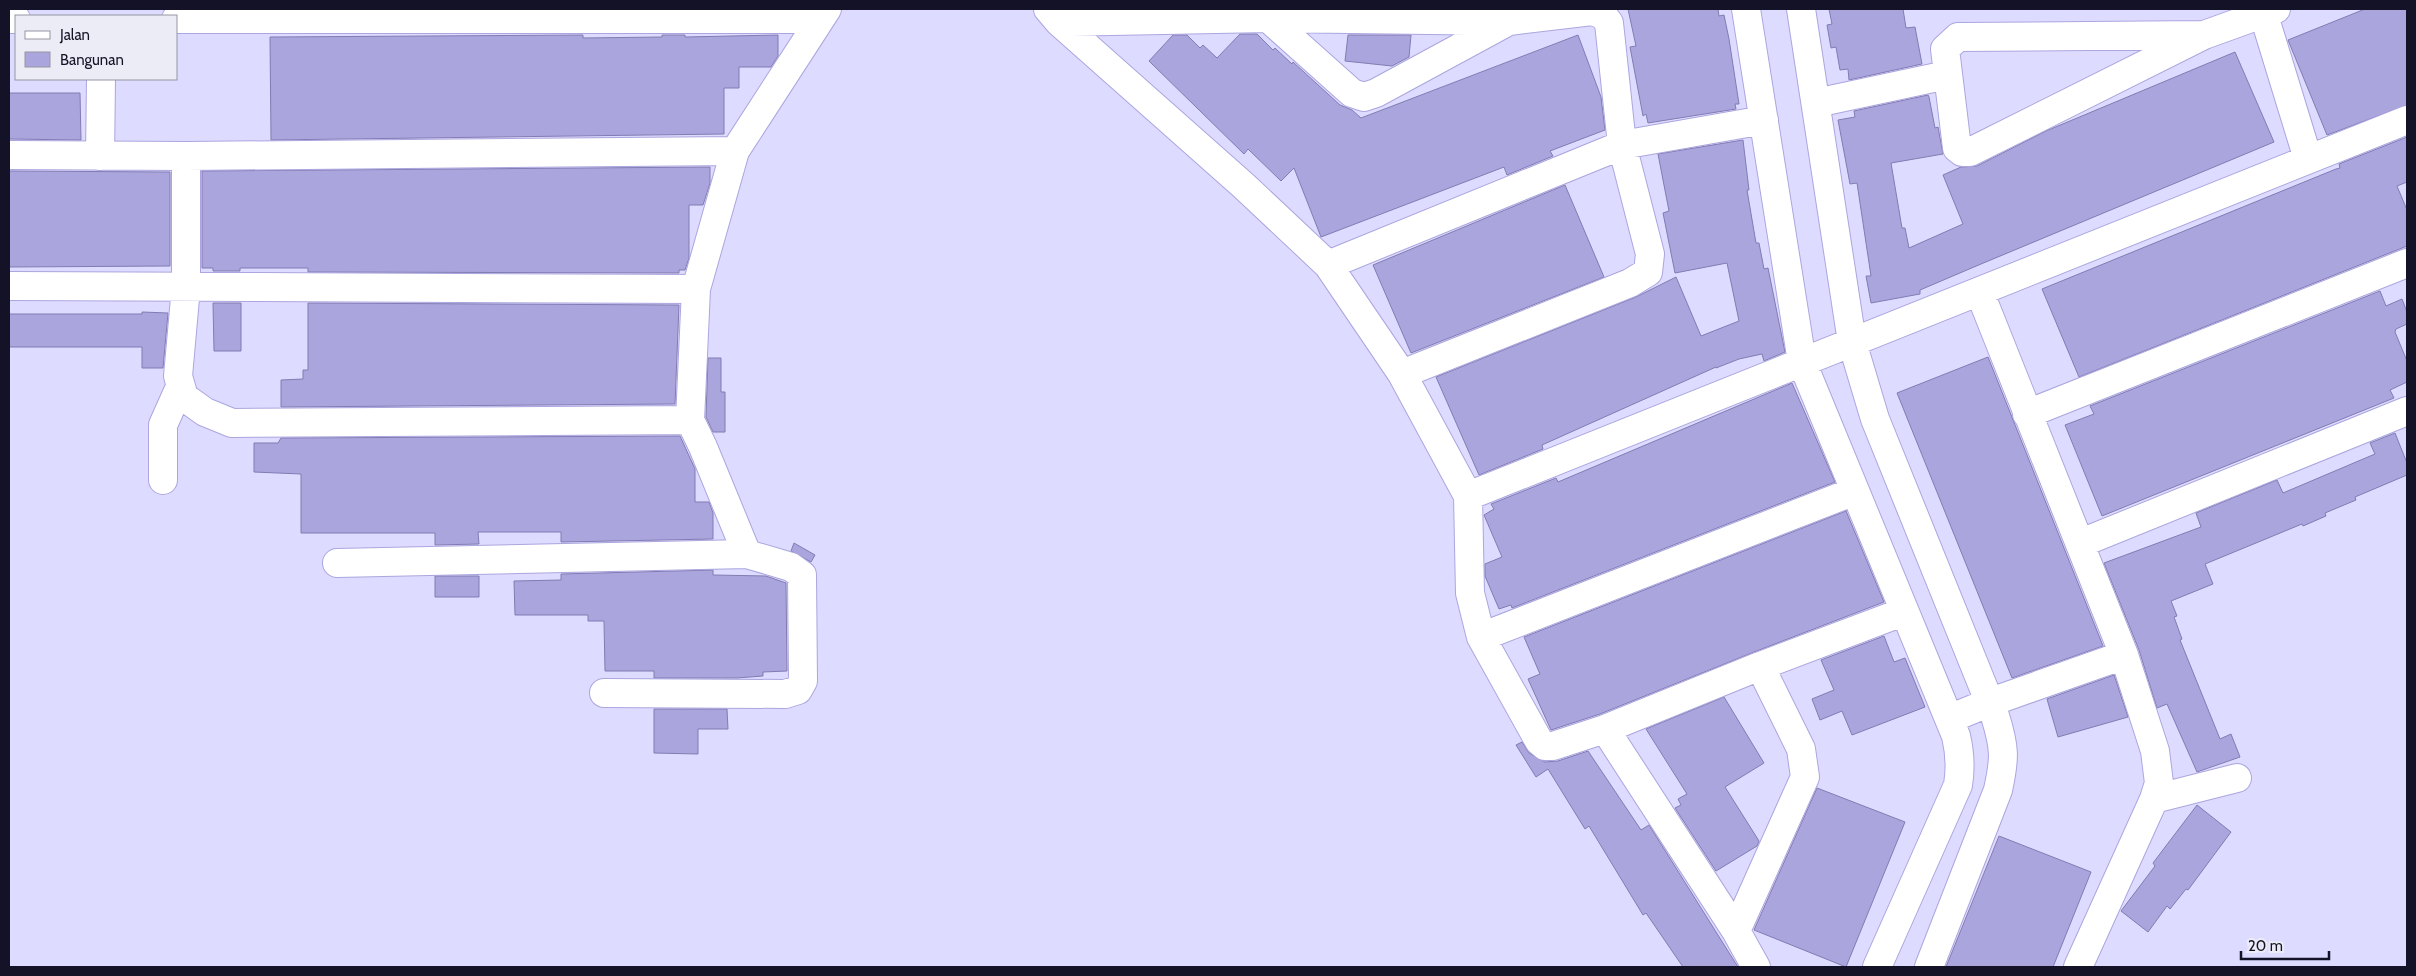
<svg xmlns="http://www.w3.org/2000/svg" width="2416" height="976" font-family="Cabin,sans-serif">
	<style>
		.building { fill: #aaa5dd; stroke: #817cb2 }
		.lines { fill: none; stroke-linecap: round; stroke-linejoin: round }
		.street-casing { stroke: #aba6df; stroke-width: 30 }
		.street { stroke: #fff; stroke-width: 28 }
	</style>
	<rect width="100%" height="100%" fill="#dddbff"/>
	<path class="building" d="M 1628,9 L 1718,9 L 1719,16 L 1724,15 L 1729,39 L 1739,104 L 1735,104 L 1736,109 L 1648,123 L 1646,114 L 1643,116 L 1630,47 L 1636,46 Z
		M 1829,9 L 1903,9 L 1906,28 L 1915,27 L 1922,64 L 1849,80 L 1848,69 L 1840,70 L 1836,47 L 1831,48 L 1827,25 L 1832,24 Z
		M 2365,9 L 2407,9 L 2407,105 L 2327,135 L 2288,40 Z
		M 1240,34 L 1257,34 L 1273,50 L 1275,48 L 1292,64 L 1293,62 L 1340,105 L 1352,110 L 1361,118 L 1578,35 L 1601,97 L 1605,130 L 1550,151 L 1553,156 L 1507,175 L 1504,167 L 1321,237 L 1294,168 L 1281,181 L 1248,149 L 1244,154 L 1149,61 L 1173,35 L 1187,35 L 1200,48 L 1203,45 L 1217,58 Z
		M 583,35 L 583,38 L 662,37 L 662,35 L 685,35 L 685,37 L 778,35 L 778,56 L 771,67 L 739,67 L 739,88 L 724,88 L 724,134 L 271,140 L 270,37 Z
		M 1348,35 L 1411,35 L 1409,57 L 1392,66 L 1345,61 Z
		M 2235,52 L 2274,142 L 1981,264 L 1920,290 L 1920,294 L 1871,303 L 1866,276 L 1871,276 L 1857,183 L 1850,184 L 1838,120 L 1855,117 L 1854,111 L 1928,95 L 1929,97 L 1935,128 L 1938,127 L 1943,154 L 1891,163 L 1902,228 L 1905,228 L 1909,248 L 1963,224 L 1943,175 L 1961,167 L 1977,166 L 2046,131 Z
		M 9,93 L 80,93 L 81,140 L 9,139 Z
		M 2407,137 L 2407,182 L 2397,186 L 2407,210 L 2407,246 L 2079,377 L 2042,289 L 2336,169 L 2340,168 L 2339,164 Z
		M 1743,140 L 1749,190 L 1747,190 L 1756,243 L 1759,243 L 1764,269 L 1768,268 L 1785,352 L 1764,361 L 1762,354 L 1739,359 L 1716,368 L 1716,367 L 1542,445 L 1543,449 L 1479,475 L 1436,377 L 1636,297 L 1676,277 L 1701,336 L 1739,321 L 1727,263 L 1675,273 L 1663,213 L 1669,211 L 1658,154 Z
		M 710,167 L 710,183 L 703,205 L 689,205 L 689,258 L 685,270 L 679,270 L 679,273 L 308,272 L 308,268 L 240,268 L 240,271 L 213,271 L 213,268 L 202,268 L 202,171 Z
		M 9,171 L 170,172 L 170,266 L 9,267 Z
		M 1565,185 L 1604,277 L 1411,353 L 1373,265 Z
		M 2380,291 L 2386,306 L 2402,299 L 2407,312 L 2407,324 L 2396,329 L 2395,332 L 2407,361 L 2407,382 L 2390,390 L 2394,398 L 2102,516 L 2065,425 L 2094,414 L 2090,406 Z
		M 213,303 L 241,303 L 241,351 L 214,351 Z
		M 308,303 L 679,305 L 675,404 L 281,407 L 281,380 L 303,379 L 303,370 L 308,370 Z
		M 142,312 L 168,313 L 163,368 L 142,368 L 142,347 L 9,347 L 9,314 L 142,314 Z
		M 1988,357 L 2103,646 L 2012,678 L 1897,393 Z
		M 708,358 L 721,358 L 721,392 L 725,392 L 725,432 L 713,432 L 706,417 Z
		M 1792,383 L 1835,482 L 1512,608 L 1511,605 L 1499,609 L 1485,576 L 1485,564 L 1502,557 L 1484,515 L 1494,509 L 1491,504 L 1556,478 L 1558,482 Z
		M 2395,433 L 2407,463 L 2407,475 L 2355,497 L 2356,500 L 2325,513 L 2326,516 L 2303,526 L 2302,524 L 2205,564 L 2213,584 L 2171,601 L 2177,616 L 2174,617 L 2182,639 L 2180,640 L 2220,739 L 2231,734 L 2240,757 L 2197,772 L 2167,704 L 2157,708 L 2139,650 L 2104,563 L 2201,527 L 2196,513 L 2277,480 L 2283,493 L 2375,454 L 2370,443 Z
		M 680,436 L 695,469 L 695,502 L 709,502 L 713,513 L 713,539 L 561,542 L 561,532 L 478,532 L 479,544 L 435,545 L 435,533 L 301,533 L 301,474 L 254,472 L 254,443 L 278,443 L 281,438 Z
		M 1846,511 L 1884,602 L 1754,652 L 1600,714 L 1551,730 L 1528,679 L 1540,674 L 1524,637 Z
		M 794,543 L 815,555 L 811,562 L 791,551 Z
		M 713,570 L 713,575 L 766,576 L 786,583 L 787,671 L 763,672 L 763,676 L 737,678 L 654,678 L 654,671 L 605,671 L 604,621 L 588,621 L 588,615 L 515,615 L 514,581 L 561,580 L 561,574 Z
		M 435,576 L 479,576 L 479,597 L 435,597 Z
		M 1884,636 L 1894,662 L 1905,658 L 1925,707 L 1852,735 L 1842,711 L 1820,720 L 1812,699 L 1834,690 L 1821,660 Z
		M 2114,675 L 2128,717 L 2058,737 L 2047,699 Z
		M 1724,697 L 1764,763 L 1725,787 L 1759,841 L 1757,846 L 1716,871 L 1675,808 L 1681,805 L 1678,799 L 1687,794 L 1646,729 Z
		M 654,709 L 727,709 L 728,729 L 698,729 L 698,754 L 654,753 Z
		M 1522,742 L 1529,753 L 1545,762 L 1558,761 L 1588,751 L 1641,830 L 1649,825 L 1738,967 L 1683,967 L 1646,913 L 1643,915 L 1589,826 L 1585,829 L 1548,769 L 1536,777 L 1516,745 Z
		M 1817,788 L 1905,822 L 1846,967 L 1754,930 Z
		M 2197,805 L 2231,832 L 2188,890 L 2186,889 L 2170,909 L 2167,906 L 2148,932 L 2121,911 L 2155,866 L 2153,863 Z
		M 1999,836 L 2091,872 L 2053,967 L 1946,967 Z"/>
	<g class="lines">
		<g class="street-casing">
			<path id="street" d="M 1048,9 L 1059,22 L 1244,186 L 1328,265 L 1402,374 L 1468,496 L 1470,593 L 1481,637 L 1539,741 L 1545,746 L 1553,746 L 1605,729 L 1760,666 L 1903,612
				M 1746,9 L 1802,362 L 1956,736 C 1960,753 1961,767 1958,785 L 1877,967
				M 1801,9 L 1852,342 L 1875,419 L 1995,716 C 2005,748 2005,758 1998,790 L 1929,967
				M 2262,9 L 2308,159
				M 1268,18 L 1352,93 L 1364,97 L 1376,93 L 1507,22
				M 9,19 L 16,19
				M 176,19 L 819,19
				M 1059,22 L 1268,18 L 1509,21 L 1592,11 L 1603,15 L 1609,23 L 1622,145 L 1650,254 L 1648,272 L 1630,283 L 1402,374
				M 2204,35 L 1958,37 L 1945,49 L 1957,148 L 1962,152 L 1970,152 L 2204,35 L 2276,9
				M 1816,103 L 1947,75
				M 9,155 L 186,156 L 735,151
				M 100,156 L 101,79
				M 186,156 L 186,287 L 178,376 L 184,397 L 205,412 L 232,423 L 690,420
				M 1328,265 L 1622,145 L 1764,120
				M 9,286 L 696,289
				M 1980,293 L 2124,655 L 2155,751 L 2159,783 L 2154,799 L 2078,967
				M 2027,414 L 2407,263
				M 163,480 L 163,425 L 180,387
				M 1468,496 L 2407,120
				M 2081,543 L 2407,411
				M 337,563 L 747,554
				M 1481,637 L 1855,491
				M 604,693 L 785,694 L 798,690 L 803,681 L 802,575 L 791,567 L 747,554 L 703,447 L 690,420 L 696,289 L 735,151 L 827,9
				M 1949,719 L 1988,703 L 2124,655
				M 1605,729 L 1736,931 L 1756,967
				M 2154,799 L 2237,778
				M 1736,931 L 1805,777 L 1801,749 L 1760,666"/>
		</g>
		<use href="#street" class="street"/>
	</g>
	<rect width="2416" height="976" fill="none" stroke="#141226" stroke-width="20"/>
	<rect x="15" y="15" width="162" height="65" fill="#ececf7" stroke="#9695a3"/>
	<rect x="25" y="31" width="25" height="8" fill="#ffffff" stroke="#9695a3"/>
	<text x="60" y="40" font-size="15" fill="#141226">Jalan</text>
	<rect x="25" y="52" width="25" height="15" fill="#aaa5dd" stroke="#9695a3"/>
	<text x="60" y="65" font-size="15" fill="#141226">Bangunan</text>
	<path d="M2241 951v8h88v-8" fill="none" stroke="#141226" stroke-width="2.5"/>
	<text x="2248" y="951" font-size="15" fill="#141226" stroke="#ececf7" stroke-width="4" paint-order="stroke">20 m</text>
</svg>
